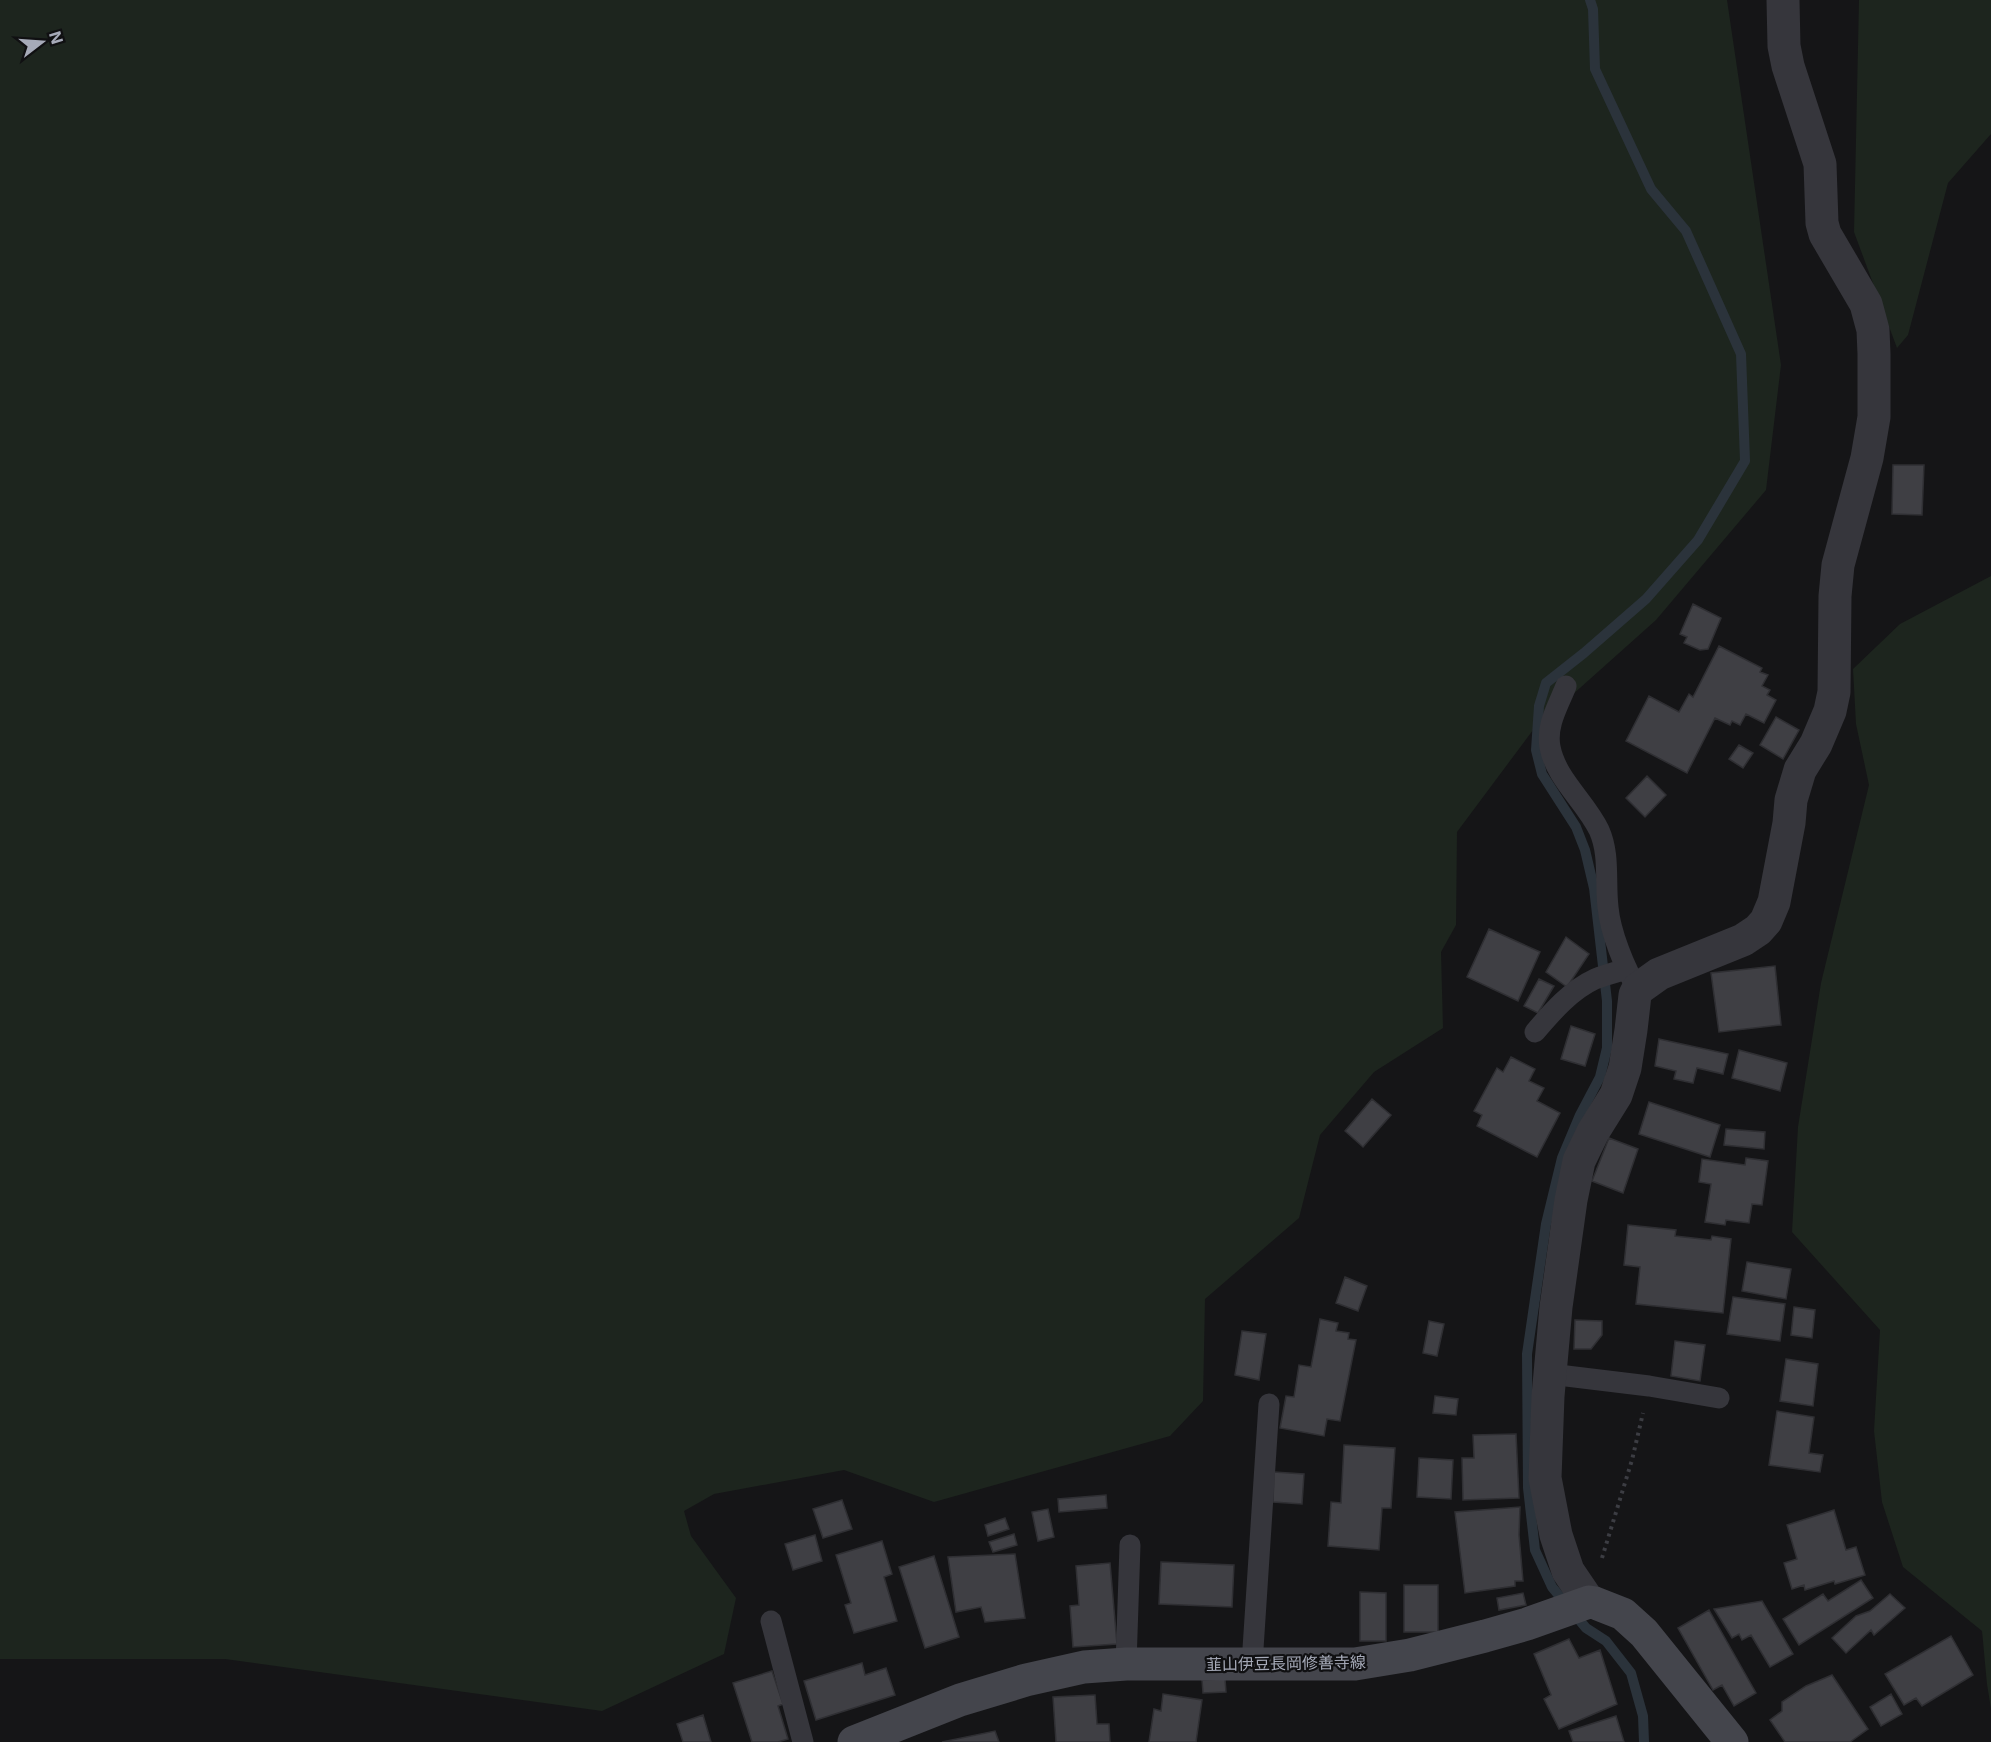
<svg xmlns="http://www.w3.org/2000/svg" width="1991" height="1742" font-family="Inter,'Noto Sans JP',sans-serif">
	<style>
		.green { fill: #1d251e }
		.lines { fill: none; stroke-linecap: round; stroke-linejoin: round }
		.stream { stroke: #2b333b; stroke-width: 10 }
		.building { fill: #3f3f44; stroke: #2f2f33; stroke-width: 1.5 }
		.path { stroke: #3c3d43; stroke-width: 4; stroke-dasharray: 3 4.5; stroke-linecap: butt }
		.lane { stroke: #36363c; stroke-width: 21 }
		.street { stroke: #36363c; stroke-width: 33 }
		.secondary { stroke: #44454c; stroke-width: 33 }
		.labels { text-anchor: middle; dominant-baseline: central; stroke-width: 4.5; stroke-linejoin: round; paint-order: stroke }
		.street-label { font-size: 16px; fill: #a6aab8; stroke: #101012 }
	</style>
	<rect width="100%" height="100%" fill="#151517"/>
	<path class="green" d="M 0,0 L 1727,0 L 1781,365 L 1766,490 L 1656,620 L 1533,730 L 1457,832 L 1456,925 L 1441,952 L 1443,1028 L 1374,1072 L 1320,1135 L 1299,1218 L 1205,1299 L 1203,1401 L 1170,1436 L 934,1502 L 844,1470 L 714,1494 L 684,1511 L 691,1536 L 736,1598 L 724,1654 L 602,1711 L 225,1659 L 0,1659 Z
		M 1859,0 L 1991,0 L 1991,134 L 1948,183 L 1908,335 L 1897,348 L 1854,232 Z
		M 1991,576 L 1991,1709 L 1987,1684 L 1982,1631 L 1903,1567 L 1882,1502 L 1874,1431 L 1880,1330 L 1792,1232 L 1798,1127 L 1821,983 L 1869,785 L 1856,724 L 1853,669 L 1900,624 Z"/>
	<g class="lines">
		<path class="stream" d="M 1590,0 L 1593,9 L 1595,69 L 1651,189 L 1686,231 L 1741,354 L 1745,461 L 1698,540 L 1646,599 L 1584,653 L 1546,683 L 1539,706 L 1536,750 L 1542,774 L 1576,827 L 1585,850 L 1594,888 L 1607,1001 L 1607,1048 L 1600,1077 L 1580,1115 L 1562,1158 L 1546,1224 L 1527,1354 L 1528,1488 L 1535,1550 L 1552,1587 L 1586,1628 L 1606,1641 L 1631,1673 L 1643,1716 L 1644,1742"/>
	</g>
	<path class="building" d="M 1893,465 L 1924,465 L 1922,515 L 1892,514 Z
		M 1693,604 L 1721,618 L 1708,649 L 1700,650 L 1684,643 L 1687,637 L 1680,634 Z
		M 1719,646 L 1762,668 L 1760,672 L 1768,675 L 1762,686 L 1770,690 L 1767,695 L 1776,700 L 1764,723 L 1746,714 L 1740,725 L 1732,721 L 1730,725 L 1715,718 L 1687,773 L 1626,741 L 1649,696 L 1679,712 L 1689,694 L 1693,697 Z
		M 1776,717 L 1799,730 L 1783,759 L 1760,745 Z
		M 1739,745 L 1753,753 L 1743,768 L 1729,759 Z
		M 1647,776 L 1666,795 L 1645,817 L 1626,798 Z
		M 1489,929 L 1540,952 L 1518,1001 L 1467,977 Z
		M 1566,937 L 1589,954 L 1567,987 L 1546,972 Z
		M 1775,966 L 1781,1025 L 1719,1032 L 1711,973 Z
		M 1539,979 L 1554,986 L 1538,1013 L 1524,1006 Z
		M 1571,1026 L 1595,1034 L 1585,1066 L 1561,1059 Z
		M 1659,1039 L 1728,1054 L 1723,1074 L 1697,1068 L 1693,1083 L 1674,1079 L 1676,1071 L 1655,1066 Z
		M 1739,1050 L 1787,1063 L 1780,1091 L 1732,1078 Z
		M 1511,1057 L 1535,1069 L 1529,1081 L 1544,1088 L 1537,1101 L 1560,1113 L 1537,1157 L 1477,1126 L 1482,1115 L 1474,1111 L 1497,1068 L 1503,1072 Z
		M 1372,1099 L 1391,1115 L 1363,1147 L 1345,1131 Z
		M 1649,1102 L 1720,1125 L 1710,1157 L 1639,1134 Z
		M 1726,1129 L 1765,1132 L 1764,1149 L 1724,1145 Z
		M 1609,1138 L 1638,1149 L 1623,1193 L 1592,1181 Z
		M 1746,1158 L 1768,1161 L 1762,1205 L 1752,1204 L 1749,1223 L 1726,1220 L 1725,1225 L 1705,1222 L 1711,1184 L 1699,1182 L 1702,1159 L 1745,1165 Z
		M 1628,1225 L 1676,1230 L 1675,1236 L 1711,1240 L 1712,1236 L 1731,1239 L 1723,1313 L 1636,1304 L 1640,1267 L 1624,1265 Z
		M 1747,1262 L 1791,1269 L 1786,1299 L 1742,1291 Z
		M 1345,1277 L 1367,1286 L 1358,1311 L 1336,1303 Z
		M 1733,1297 L 1785,1304 L 1780,1341 L 1727,1334 Z
		M 1794,1307 L 1815,1310 L 1812,1338 L 1791,1335 Z
		M 1320,1319 L 1338,1323 L 1336,1331 L 1349,1333 L 1348,1339 L 1356,1340 L 1340,1421 L 1327,1419 L 1324,1436 L 1280,1428 L 1286,1396 L 1294,1397 L 1299,1365 L 1311,1367 Z
		M 1575,1320 L 1602,1321 L 1602,1335 L 1591,1349 L 1574,1349 Z
		M 1429,1321 L 1444,1324 L 1437,1356 L 1423,1353 Z
		M 1242,1331 L 1266,1334 L 1259,1380 L 1235,1375 Z
		M 1675,1341 L 1705,1345 L 1700,1381 L 1671,1376 Z
		M 1786,1359 L 1818,1364 L 1813,1406 L 1780,1401 Z
		M 1435,1396 L 1458,1399 L 1456,1415 L 1433,1413 Z
		M 1777,1411 L 1814,1417 L 1809,1453 L 1823,1455 L 1820,1472 L 1769,1465 Z
		M 1516,1434 L 1519,1498 L 1463,1500 L 1462,1458 L 1474,1458 L 1473,1435 Z
		M 1344,1445 L 1395,1448 L 1391,1508 L 1382,1508 L 1379,1550 L 1328,1546 L 1331,1502 L 1341,1503 Z
		M 1419,1458 L 1453,1460 L 1451,1499 L 1417,1497 Z
		M 1274,1472 L 1304,1474 L 1302,1504 L 1273,1502 Z
		M 1106,1495 L 1107,1508 L 1059,1512 L 1058,1499 Z
		M 842,1500 L 852,1529 L 823,1538 L 813,1509 Z
		M 1520,1507 L 1519,1535 L 1523,1581 L 1515,1581 L 1515,1586 L 1465,1593 L 1455,1512 Z
		M 1048,1509 L 1054,1537 L 1038,1541 L 1032,1512 Z
		M 1834,1510 L 1846,1550 L 1856,1547 L 1865,1575 L 1835,1584 L 1834,1581 L 1805,1590 L 1804,1585 L 1792,1589 L 1784,1563 L 1797,1559 L 1787,1525 Z
		M 1005,1518 L 1009,1529 L 988,1536 L 985,1525 Z
		M 1014,1534 L 1017,1545 L 993,1552 L 989,1542 Z
		M 815,1535 L 822,1561 L 793,1570 L 785,1544 Z
		M 882,1541 L 892,1574 L 884,1577 L 897,1621 L 854,1633 L 845,1605 L 851,1603 L 836,1555 Z
		M 1015,1554 L 1025,1618 L 985,1622 L 981,1607 L 956,1612 L 948,1557 Z
		M 934,1556 L 959,1637 L 925,1648 L 899,1567 Z
		M 1161,1562 L 1234,1565 L 1232,1607 L 1159,1604 Z
		M 1110,1563 L 1117,1644 L 1073,1647 L 1070,1606 L 1079,1605 L 1076,1566 Z
		M 1861,1580 L 1873,1598 L 1799,1645 L 1783,1619 L 1823,1594 L 1828,1601 Z
		M 1404,1585 L 1438,1585 L 1438,1632 L 1404,1632 Z
		M 1360,1592 L 1386,1593 L 1386,1641 L 1360,1641 Z
		M 1523,1593 L 1526,1605 L 1499,1610 L 1497,1598 Z
		M 1890,1594 L 1905,1608 L 1874,1635 L 1871,1630 L 1846,1653 L 1832,1638 L 1856,1616 L 1870,1611 Z
		M 1762,1601 L 1793,1654 L 1770,1667 L 1751,1635 L 1742,1640 L 1739,1634 L 1732,1638 L 1714,1609 Z
		M 1709,1610 L 1756,1693 L 1734,1706 L 1722,1685 L 1713,1690 L 1678,1628 Z
		M 1951,1636 L 1973,1675 L 1922,1706 L 1916,1698 L 1904,1705 L 1885,1674 Z
		M 1569,1639 L 1579,1658 L 1600,1650 L 1617,1704 L 1559,1729 L 1544,1699 L 1551,1695 L 1534,1654 Z
		M 862,1663 L 865,1675 L 886,1668 L 895,1695 L 816,1720 L 804,1681 Z
		M 772,1671 L 783,1704 L 778,1706 L 788,1739 L 778,1742 L 752,1742 L 733,1683 Z
		M 1832,1675 L 1868,1729 L 1850,1742 L 1785,1742 L 1770,1720 L 1782,1711 L 1782,1702 L 1806,1686 Z
		M 1225,1679 L 1226,1692 L 1203,1693 L 1202,1680 Z
		M 1163,1694 L 1202,1700 L 1196,1742 L 1149,1742 L 1154,1709 L 1161,1711 Z
		M 1891,1694 L 1902,1714 L 1881,1726 L 1870,1707 Z
		M 1095,1695 L 1097,1724 L 1109,1724 L 1110,1742 L 1056,1742 L 1053,1697 Z
		M 703,1715 L 711,1742 L 683,1742 L 677,1724 Z
		M 1616,1716 L 1624,1742 L 1573,1742 L 1569,1731 Z
		M 995,1731 L 999,1742 L 942,1742 Z"/>
	<g class="lines">
		<path class="path" d="M 1602,1558 L 1632,1460 L 1643,1413"/>
		<path class="lane" d="M 1566,686 C 1558,706 1546,725 1550,747 C 1556,779 1585,801 1599,830 C 1610,854 1605,882 1608,907 C 1610,931 1625,970 1638,989
			M 1535,1032 C 1552,1012 1571,990 1595,979 C 1605,975 1616,972 1627,969
			M 1550,1374 L 1649,1386 L 1719,1398
			M 771,1621 L 803,1742
			M 1126,1664 L 1130,1545
			M 1252,1664 L 1269,1404"/>
		<path class="street" d="M 1589,1602 L 1568,1571 L 1556,1535 L 1545,1478 L 1548,1396 L 1556,1307 L 1571,1200 L 1579,1161 L 1593,1132 L 1616,1095 L 1625,1068 L 1631,1030 L 1635,995 L 1638,989 L 1659,974 L 1743,940 L 1758,930 L 1766,921 L 1774,902 L 1789,823 L 1791,800 L 1800,770 L 1816,744 L 1830,711 L 1834,692 L 1835,596 L 1838,565 L 1867,458 L 1874,417 L 1874,354 L 1873,330 L 1866,304 L 1825,234 L 1822,223 L 1820,164 L 1788,66 L 1784,46 L 1783,0"/>
		<path class="secondary" d="M 854,1742 L 960,1700 L 1026,1680 L 1084,1667 L 1126,1664 L 1355,1664 L 1410,1655 L 1485,1636 L 1527,1624 L 1589,1602 L 1595,1603 L 1623,1614 L 1644,1633 L 1732,1742"/>
	</g>
	<g class="labels">
		<g class="street-label">
			<text transform="translate(1286 1663) rotate(-1)">韮山伊豆長岡修善寺線</text>
		</g>
	</g>
	<g transform="translate(42 42) rotate(73)" stroke="#101012" stroke-width="4.5" paint-order="stroke">
	<path d="M0-4.5L10 22L0 15L-10 22Z" fill="#a6aab8"/>
	<text y="-9" font-size="16" font-weight="bold" text-anchor="middle" fill="#a6aab8">N</text>
	</g>
</svg>
